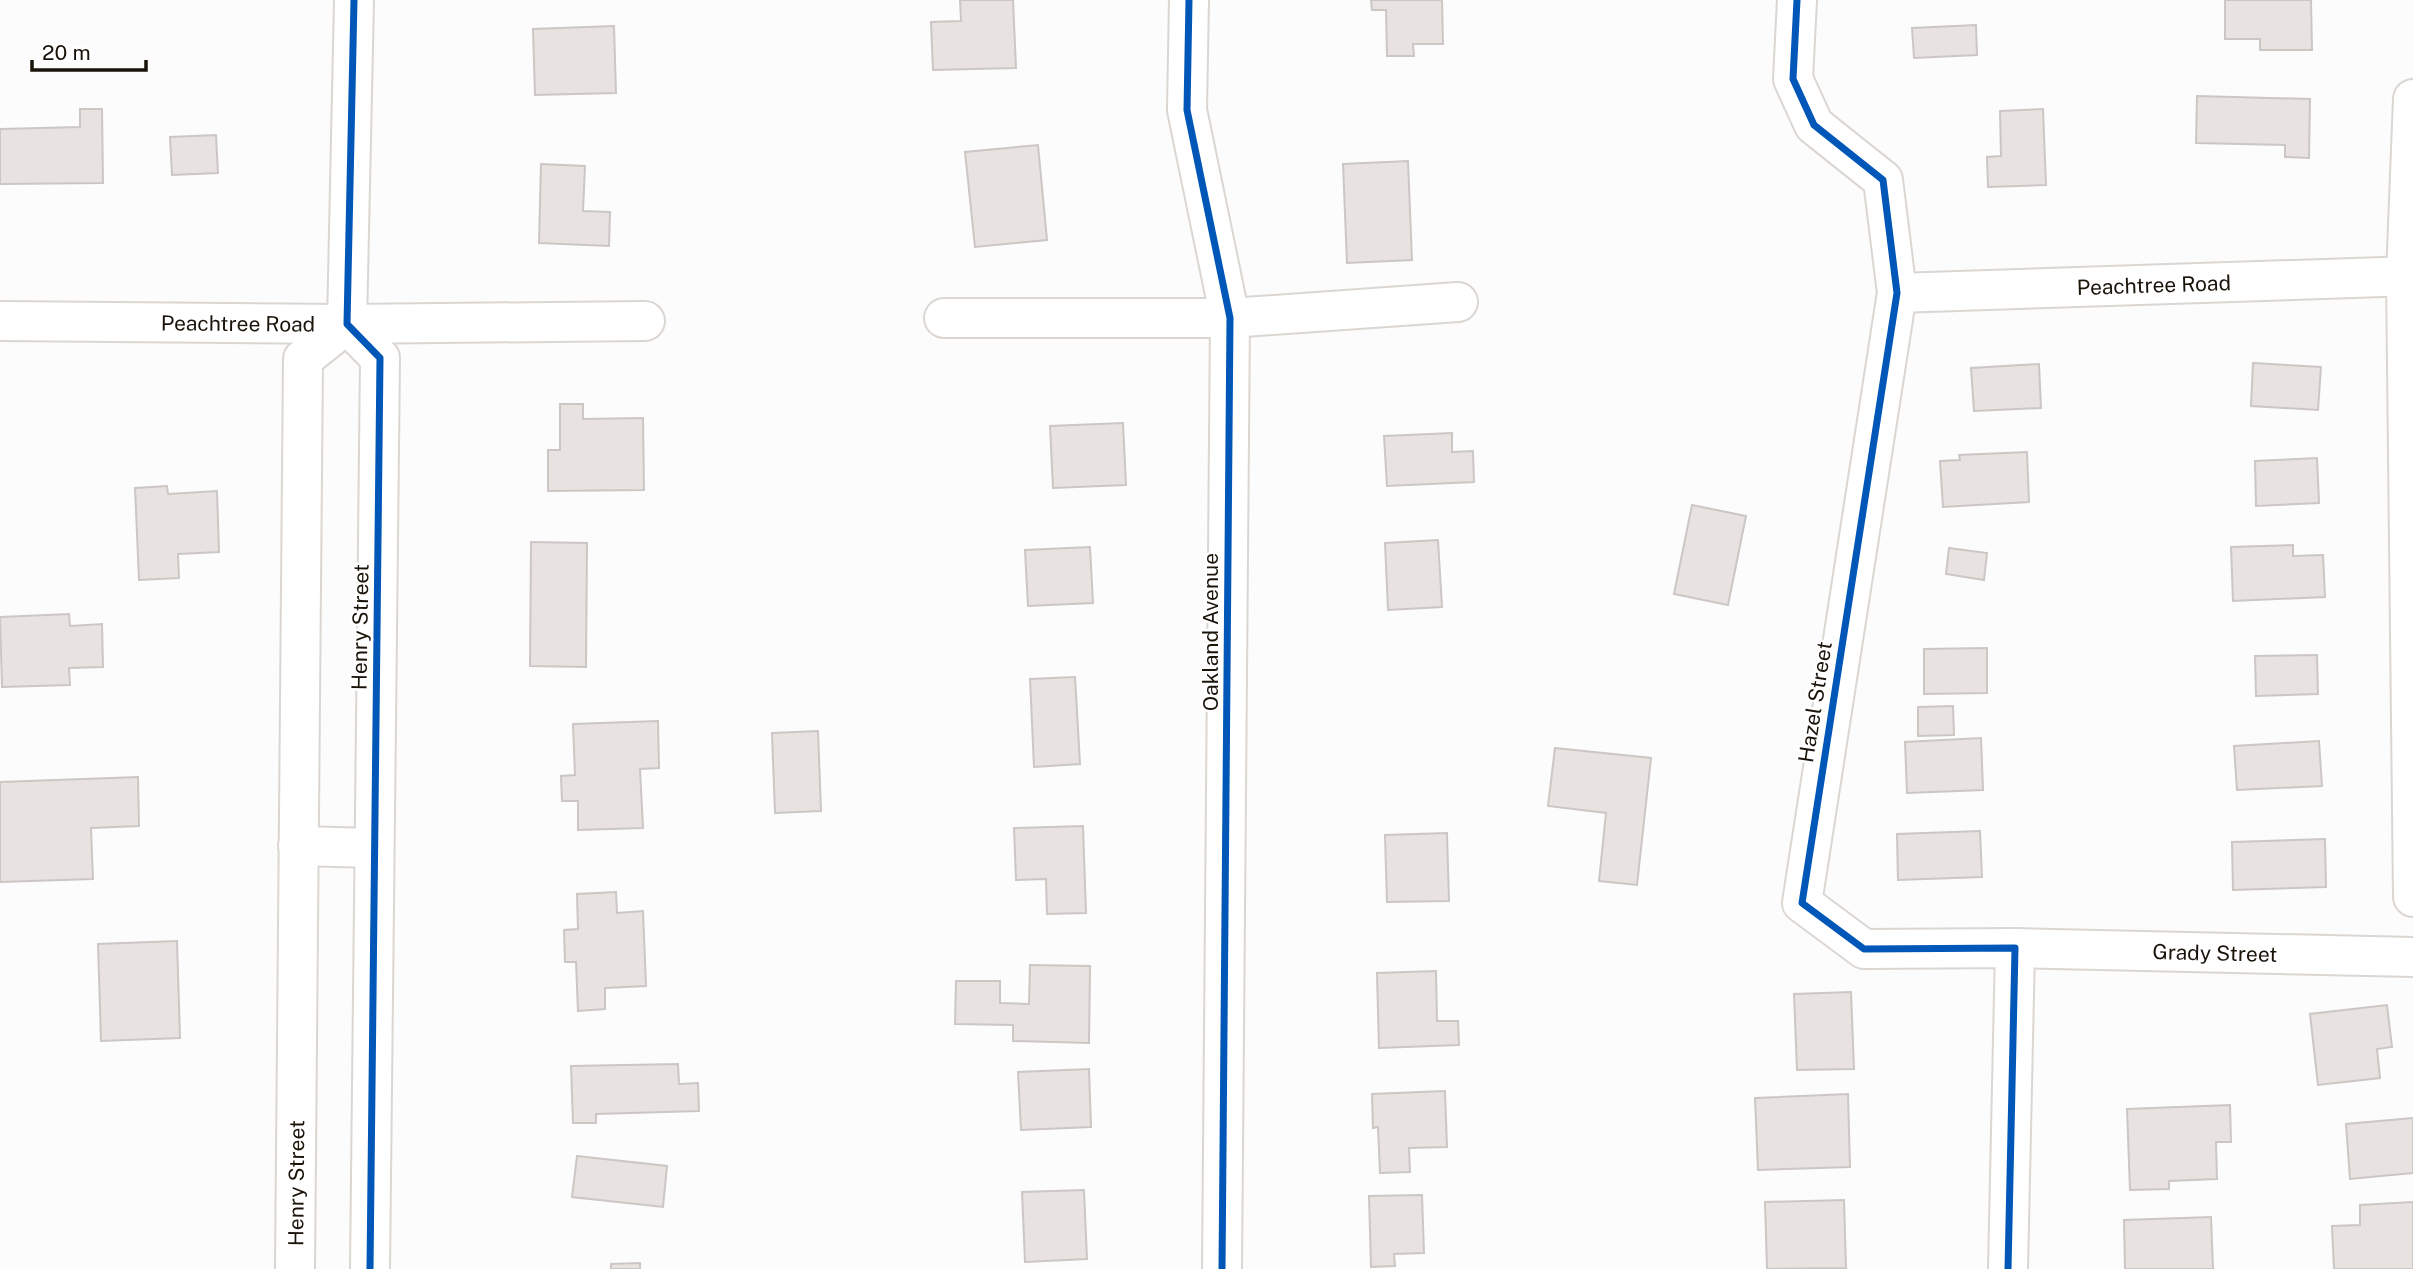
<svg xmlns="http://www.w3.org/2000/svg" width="2413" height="1269" font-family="'Public Sans',sans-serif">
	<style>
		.building { fill: #e8e2e0; stroke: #ccc6c4; stroke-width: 2 }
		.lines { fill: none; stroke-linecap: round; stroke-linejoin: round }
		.minor-casing { stroke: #dbd6d1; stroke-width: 42 }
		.minor { stroke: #fff; stroke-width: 38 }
		.cycleway-casing { stroke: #fff; stroke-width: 11 }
		.cycleway { stroke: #0057b8; stroke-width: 7 }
		.labels { text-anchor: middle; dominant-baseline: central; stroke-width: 5; stroke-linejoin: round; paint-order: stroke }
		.street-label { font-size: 21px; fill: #1a130a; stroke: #fff }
	</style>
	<rect width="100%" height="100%" fill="#fcfcfc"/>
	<path class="building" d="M 960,0 L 1013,0 L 1016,68 L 933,70 L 931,22 L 961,21 Z
		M 1371,0 L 1442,0 L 1443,44 L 1413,44 L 1414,56 L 1387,56 L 1386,10 L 1372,10 Z
		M 2225,0 L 2311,0 L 2312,50 L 2260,50 L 2260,39 L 2225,39 Z
		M 1976,25 L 1977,55 L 1914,58 L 1912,28 Z
		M 614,26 L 616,93 L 535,95 L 533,29 Z
		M 2197,96 L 2310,99 L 2309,158 L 2285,157 L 2285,145 L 2196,143 Z
		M 80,109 L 102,109 L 103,183 L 0,184 L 0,129 L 80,127 Z
		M 2043,109 L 2046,185 L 1988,187 L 1987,157 L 2001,156 L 2000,111 Z
		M 216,135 L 218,173 L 172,175 L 170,137 Z
		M 1038,145 L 1047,240 L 975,247 L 965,152 Z
		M 1408,161 L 1412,260 L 1347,263 L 1343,164 Z
		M 541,164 L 585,166 L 583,211 L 610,212 L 609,246 L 539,243 Z
		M 2253,363 L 2321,367 L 2318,410 L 2251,406 Z
		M 2039,364 L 2041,408 L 1974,411 L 1971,368 Z
		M 560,404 L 583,404 L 583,419 L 643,418 L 644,490 L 548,491 L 548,450 L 560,450 Z
		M 1123,423 L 1126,485 L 1053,488 L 1050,426 Z
		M 1452,433 L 1452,452 L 1473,451 L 1474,482 L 1387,486 L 1384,436 Z
		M 2027,452 L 2029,502 L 1943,507 L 1940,461 L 1960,460 L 1959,455 Z
		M 2317,458 L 2319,503 L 2256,506 L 2255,461 Z
		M 167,486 L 168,494 L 217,491 L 219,552 L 178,554 L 179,578 L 139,580 L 135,488 Z
		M 1692,505 L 1746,516 L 1728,605 L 1674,594 Z
		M 1438,540 L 1442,607 L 1388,610 L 1385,543 Z
		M 531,542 L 587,543 L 586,667 L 530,666 Z
		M 2293,545 L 2293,556 L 2323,555 L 2325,597 L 2233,601 L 2231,547 Z
		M 1090,547 L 1093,603 L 1028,606 L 1025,550 Z
		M 1949,548 L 1987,553 L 1984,580 L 1946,574 Z
		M 69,614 L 70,626 L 102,624 L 103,667 L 69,668 L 70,685 L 2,687 L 0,617 Z
		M 1987,648 L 1987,693 L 1924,694 L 1924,649 Z
		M 2317,655 L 2318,694 L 2256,696 L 2255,656 Z
		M 1075,677 L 1080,764 L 1034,767 L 1030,679 Z
		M 1953,706 L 1954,735 L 1918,736 L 1918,707 Z
		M 658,721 L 659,768 L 640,769 L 643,828 L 578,830 L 578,801 L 562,801 L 561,776 L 575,775 L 573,724 Z
		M 818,731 L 821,811 L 775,813 L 772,733 Z
		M 1981,738 L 1983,790 L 1907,793 L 1905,742 Z
		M 2319,741 L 2322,786 L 2237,790 L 2234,746 Z
		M 1555,748 L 1651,758 L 1637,885 L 1599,881 L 1606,813 L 1548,806 Z
		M 138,777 L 139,826 L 91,828 L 93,879 L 0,882 L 0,782 Z
		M 1083,826 L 1086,913 L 1047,914 L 1046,879 L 1016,880 L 1014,828 Z
		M 1980,831 L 1982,877 L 1898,880 L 1897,834 Z
		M 1447,833 L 1449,901 L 1387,902 L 1385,835 Z
		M 2325,839 L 2326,887 L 2233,890 L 2232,842 Z
		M 616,892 L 617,913 L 643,911 L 646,986 L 605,988 L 605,1009 L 578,1011 L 576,962 L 565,962 L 564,930 L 578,929 L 577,894 Z
		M 177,941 L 180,1038 L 101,1041 L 98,944 Z
		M 1030,965 L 1090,966 L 1089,1043 L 1013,1041 L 1013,1025 L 955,1024 L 956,981 L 1000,981 L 1000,1003 L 1029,1004 Z
		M 1436,971 L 1437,1021 L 1458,1021 L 1459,1045 L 1379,1048 L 1377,973 Z
		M 1851,992 L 1854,1069 L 1797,1070 L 1794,994 Z
		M 2387,1005 L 2392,1047 L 2377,1049 L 2380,1078 L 2318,1085 L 2310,1014 Z
		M 678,1064 L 679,1084 L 698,1083 L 699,1111 L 596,1114 L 596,1123 L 573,1123 L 571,1066 Z
		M 1089,1069 L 1091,1127 L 1021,1130 L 1018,1072 Z
		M 1445,1091 L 1447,1147 L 1409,1148 L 1410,1172 L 1380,1173 L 1378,1127 L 1373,1128 L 1372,1094 Z
		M 1848,1094 L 1850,1167 L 1758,1170 L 1755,1098 Z
		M 2230,1105 L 2231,1142 L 2216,1142 L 2217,1179 L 2169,1181 L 2169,1189 L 2130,1190 L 2127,1109 Z
		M 2413,1118 L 2413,1173 L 2350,1179 L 2346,1124 Z
		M 577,1156 L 667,1166 L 663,1207 L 572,1197 Z
		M 1084,1190 L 1087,1259 L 1025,1262 L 1022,1192 Z
		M 1422,1195 L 1424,1253 L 1394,1254 L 1395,1266 L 1371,1267 L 1369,1196 Z
		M 1844,1200 L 1846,1268 L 1767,1269 L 1765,1202 Z
		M 2413,1202 L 2413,1269 L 2334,1269 L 2332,1226 L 2360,1225 L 2360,1205 Z
		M 2211,1217 L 2213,1269 L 2125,1269 L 2124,1220 Z
		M 640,1263 L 640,1269 L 611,1269 L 611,1264 Z"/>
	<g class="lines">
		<g class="minor-casing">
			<g id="minor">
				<path d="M 354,0 L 347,324 L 380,358 L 370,1269"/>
				<path d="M 1189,0 L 1187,110 L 1230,318 L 1222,1269"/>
				<path d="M 1797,0 L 1793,79 L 1814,125 L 1883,180 L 1897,293 L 1802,903 L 1864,949 L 2015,948 L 2008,1269"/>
				<path d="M 2413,99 L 2406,276 L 2413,897"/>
				<path id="s1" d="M 1897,293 L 2413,276"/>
				<path d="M 944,318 L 1230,318 L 1458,302"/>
				<path id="s2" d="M 0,321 L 347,324 L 645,321"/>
				<path d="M 298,846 L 374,848"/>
				<path id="s3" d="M 2015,948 L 2413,957"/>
				<path id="s4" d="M 295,1269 L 303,359 L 347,324"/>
			</g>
		</g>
		<use href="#minor" class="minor"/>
		<g class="cycleway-casing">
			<path id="cycleway" d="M 354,0 L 347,324 L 380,358 L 370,1269
				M 1189,0 L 1187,110 L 1230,318 L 1222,1269
				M 1797,0 L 1793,79 L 1814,125 L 1883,180 L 1897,293 L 1802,903 L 1864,949 L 2015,948 L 2008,1269"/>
		</g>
		<use href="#cycleway" class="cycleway"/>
	</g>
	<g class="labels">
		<g class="street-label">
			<text stroke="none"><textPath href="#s1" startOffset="257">Peachtree Road</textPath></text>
			<text stroke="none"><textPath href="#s2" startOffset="238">Peachtree Road</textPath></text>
			<text transform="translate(360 627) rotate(-89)">Henry Street</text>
			<text transform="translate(1210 632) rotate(-90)">Oakland Avenue</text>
			<text transform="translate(1815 702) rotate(-81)">Hazel Street</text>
			<text stroke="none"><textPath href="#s3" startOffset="200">Grady Street</textPath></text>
			<text stroke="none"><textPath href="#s4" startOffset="86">Henry Street</textPath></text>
		</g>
	</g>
	<path d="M32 60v10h114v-10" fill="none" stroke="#1a130a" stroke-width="3.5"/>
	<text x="42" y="60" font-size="21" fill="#1a130a" stroke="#ffffff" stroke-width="5" paint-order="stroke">20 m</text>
</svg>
